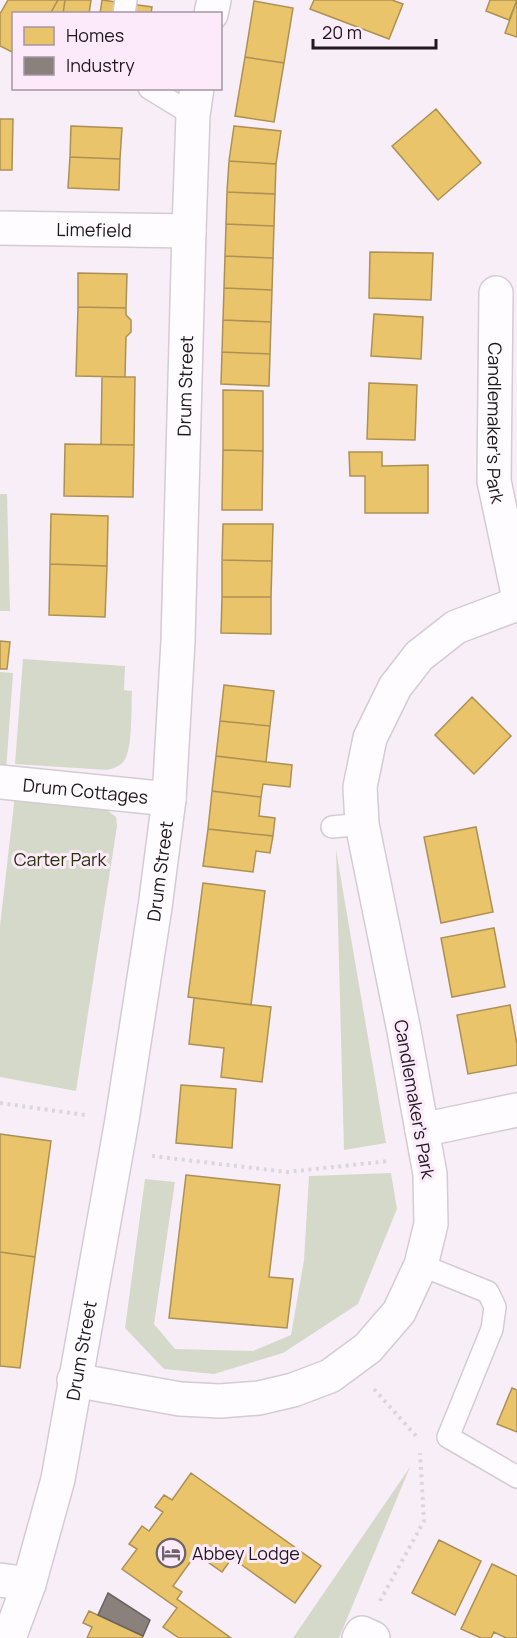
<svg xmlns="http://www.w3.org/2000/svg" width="517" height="1638" font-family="Manrope,sans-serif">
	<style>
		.green { fill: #d5d9c9 }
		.homes { fill: #e9c46a; stroke: #ad9054; stroke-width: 1.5 }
		.industry { fill: #8a817c; stroke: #6a6260; stroke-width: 1.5 }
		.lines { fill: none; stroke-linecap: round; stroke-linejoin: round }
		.lane-casing { stroke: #d4cbd4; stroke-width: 24 }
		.street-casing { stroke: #d4cbd4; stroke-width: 36 }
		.primary-casing { stroke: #d4cbd4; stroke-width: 36 }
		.path { stroke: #dad7da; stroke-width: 4; stroke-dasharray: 3 4.5; stroke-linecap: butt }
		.lane { stroke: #fefcfe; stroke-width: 21 }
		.street { stroke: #fefcfe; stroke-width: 33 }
		.primary { stroke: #fefcfe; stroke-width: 33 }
		.labels { text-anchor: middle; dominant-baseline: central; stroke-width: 6; stroke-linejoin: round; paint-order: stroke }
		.street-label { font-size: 18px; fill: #20181f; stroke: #fceafb }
		.park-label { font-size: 18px; fill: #273406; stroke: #fceafb }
		.poi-label { font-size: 18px; fill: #20181f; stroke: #fceafb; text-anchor: start }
	</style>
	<rect width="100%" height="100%" fill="#f8eef8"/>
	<path class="green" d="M 0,494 L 7,494 L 10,611 L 0,611 Z
		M 23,659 L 125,666 L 124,690 L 132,691 C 131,708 133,748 124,761 C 119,767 114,768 107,770 L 15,764 Z
		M 0,672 L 13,673 L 6,771 L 0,771 Z
		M 15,795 L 102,806 L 116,817 L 117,826 L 76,1091 L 0,1077 L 0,926 Z
		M 336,850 L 386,1143 L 344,1150 Z
		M 391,1173 L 397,1209 L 358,1304 L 283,1353 L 214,1374 L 164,1369 L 125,1328 L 145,1179 L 175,1182 L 154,1324 L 175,1349 L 253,1351 L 291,1335 L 304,1260 L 309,1176 Z
		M 410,1467 L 339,1638 L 293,1638 Z"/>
	<path class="homes" d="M 8,0 L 58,0 L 50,14 L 14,14 L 14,53 L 0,46 L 0,14 Z
		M 58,0 L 65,0 L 63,14 L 50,14 Z
		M 65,0 L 91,0 L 89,14 L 63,14 Z
		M 102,0 L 152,7 L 151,14 L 100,14 Z
		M 314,0 L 392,0 L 403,4 L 389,39 L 310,9 Z
		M 490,0 L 517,0 L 509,20 L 486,11 Z
		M 517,0 L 517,37 L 505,33 Z
		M 254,1 L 293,8 L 284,63 L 245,57 Z
		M 245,57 L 284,63 L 274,122 L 235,116 Z
		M 436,109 L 481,163 L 438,200 L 392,146 Z
		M 0,119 L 13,119 L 12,170 L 0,170 Z
		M 71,126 L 122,128 L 120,159 L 70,157 Z
		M 234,126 L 281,131 L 276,164 L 229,161 Z
		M 70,157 L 120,159 L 119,190 L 68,188 Z
		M 229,161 L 276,164 L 275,194 L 227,192 Z
		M 227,192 L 275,194 L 274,226 L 226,224 Z
		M 226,224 L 274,226 L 273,258 L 225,256 Z
		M 370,252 L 433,253 L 431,300 L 369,298 Z
		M 225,256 L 273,258 L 272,290 L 224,288 Z
		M 78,273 L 127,274 L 126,308 L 78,307 Z
		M 224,288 L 272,290 L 271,322 L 223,320 Z
		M 78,307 L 126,308 L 126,315 L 131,320 L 131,332 L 126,337 L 125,377 L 76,376 Z
		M 374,314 L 423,317 L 421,359 L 371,356 Z
		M 223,320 L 271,322 L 270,354 L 222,352 Z
		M 222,352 L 270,354 L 269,386 L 221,384 Z
		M 102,377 L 135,377 L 134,445 L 101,445 Z
		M 369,383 L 417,385 L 415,440 L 367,439 Z
		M 223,390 L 263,391 L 263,451 L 223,450 Z
		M 65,444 L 134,445 L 133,497 L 64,496 Z
		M 223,450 L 263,451 L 262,510 L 222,510 Z
		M 349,452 L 382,452 L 382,466 L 428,465 L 428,513 L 365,513 L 365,476 L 350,476 Z
		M 51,514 L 108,516 L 107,566 L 50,564 Z
		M 223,524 L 273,524 L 272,561 L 222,560 Z
		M 222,560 L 272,561 L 271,597 L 222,597 Z
		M 50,564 L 107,566 L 105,617 L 49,615 Z
		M 222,597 L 271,597 L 271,634 L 221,633 Z
		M 0,641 L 10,642 L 7,669 L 0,669 Z
		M 224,685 L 274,691 L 270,726 L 220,721 Z
		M 472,697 L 511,736 L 474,774 L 435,735 Z
		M 220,721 L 270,726 L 266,762 L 216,756 Z
		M 216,756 L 292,765 L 290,787 L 263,784 L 261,797 L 212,791 Z
		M 212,791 L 261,797 L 259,816 L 275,818 L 273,836 L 208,829 Z
		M 476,827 L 493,912 L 441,923 L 424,837 Z
		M 208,829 L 273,836 L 270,853 L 256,851 L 253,872 L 203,866 Z
		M 203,883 L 265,891 L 251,1005 L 188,997 Z
		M 494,928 L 505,987 L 452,997 L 441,938 Z
		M 194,998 L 271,1007 L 262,1082 L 221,1077 L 224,1048 L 189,1044 Z
		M 510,1005 L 517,1044 L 517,1065 L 468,1074 L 457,1015 Z
		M 181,1085 L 236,1089 L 232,1148 L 176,1143 Z
		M 0,1134 L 51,1141 L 35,1257 L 0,1252 Z
		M 186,1175 L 280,1185 L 269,1277 L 293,1279 L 287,1328 L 169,1318 Z
		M 0,1252 L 35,1257 L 20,1368 L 0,1366 Z
		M 512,1388 L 517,1390 L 517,1432 L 497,1424 Z
		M 191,1473 L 321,1566 L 295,1603 L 232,1558 L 222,1572 L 196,1554 L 173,1586 L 182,1592 L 177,1599 L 231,1638 L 179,1638 L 163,1627 L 177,1608 L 122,1569 L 137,1549 L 129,1544 L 142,1526 L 149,1531 L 163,1512 L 155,1507 L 164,1495 L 172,1500 Z
		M 439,1540 L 481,1561 L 455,1615 L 412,1593 Z
		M 492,1564 L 517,1576 L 517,1638 L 506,1638 L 494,1632 L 491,1638 L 481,1638 L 461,1629 Z
		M 89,1611 L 143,1636 L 142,1638 L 87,1638 L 92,1627 L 83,1623 Z"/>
	<path class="industry" d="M 108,1593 L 150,1620 L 143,1636 L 98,1615 Z"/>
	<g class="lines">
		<g class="lane-casing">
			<path id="lane" d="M 124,14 L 126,0
				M 149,88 L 193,115
				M 332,827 L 362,824
				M 421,1265 L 488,1292 L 495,1307 L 492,1329 L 448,1437 L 517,1477"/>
		</g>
		<g class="street-casing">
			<g id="street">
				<path id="s1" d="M 0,228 L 189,231"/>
				<path id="s2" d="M 496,293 L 494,481 L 517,589"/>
				<path id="s3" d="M 0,782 L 169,799"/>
				<path d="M 422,1130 L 517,1110"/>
				<path d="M 74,1380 L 180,1399 L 220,1401 L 259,1398 L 293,1390 L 330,1376 L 368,1348 L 399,1312 L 421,1265 L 431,1224 L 430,1174 L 404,1031 L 362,824 L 360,787 L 370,738 L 395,687 L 419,656 L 456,627 L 517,604"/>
				<path d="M 0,1580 L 29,1584"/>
				<path d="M 359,1638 L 362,1633 L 373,1638"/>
			</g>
		</g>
		<g class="primary-casing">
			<g id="primary">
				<path d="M 211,14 L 214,0"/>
				<path id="s4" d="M 9,1638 L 29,1584 L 58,1479 L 122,1120 L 155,907 L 169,799 L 178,641 L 189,231 L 193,115 L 197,88"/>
			</g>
		</g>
		<path class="path" d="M 0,1103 L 85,1115
			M 152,1156 L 287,1172 L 389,1161
			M 374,1389 L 417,1437
			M 380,1601 L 424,1521 L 420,1453"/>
		<use href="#lane" class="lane"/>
		<use href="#street" class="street"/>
		<use href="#primary" class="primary"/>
	</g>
	<defs>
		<g id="hotel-ring" transform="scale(1.5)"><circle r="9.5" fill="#fceafb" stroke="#6c636b" stroke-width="1.5"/><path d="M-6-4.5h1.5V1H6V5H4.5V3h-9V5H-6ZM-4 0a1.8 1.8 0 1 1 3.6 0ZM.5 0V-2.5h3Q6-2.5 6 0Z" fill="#6c636b"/></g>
	</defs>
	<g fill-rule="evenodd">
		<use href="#hotel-ring" x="171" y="1553"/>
	</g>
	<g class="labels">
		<g class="street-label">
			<text stroke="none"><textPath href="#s1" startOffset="94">Limefield</textPath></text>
			<text stroke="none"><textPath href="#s4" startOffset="1269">Drum Street</textPath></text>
			<text stroke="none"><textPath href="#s2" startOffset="130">Candlemaker's Park</textPath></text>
			<text stroke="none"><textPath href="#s3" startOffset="86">Drum Cottages</textPath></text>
			<text stroke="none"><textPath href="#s4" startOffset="783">Drum Street</textPath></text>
			<text transform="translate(415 1099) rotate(80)">Candlemaker's Park</text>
			<text stroke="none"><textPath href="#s4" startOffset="297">Drum Street</textPath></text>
		</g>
		<g class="park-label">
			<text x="60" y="859">Carter Park</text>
		</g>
		<g class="poi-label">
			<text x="192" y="1553">Abbey Lodge</text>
		</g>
	</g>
	<rect x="12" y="12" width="210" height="78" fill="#fceafb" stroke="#a496a3" stroke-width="1.5"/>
	<rect x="24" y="27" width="30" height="18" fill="#e9c46a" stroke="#a496a3" stroke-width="1.5"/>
	<text x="66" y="42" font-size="18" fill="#20181f">Homes</text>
	<rect x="24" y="57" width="30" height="18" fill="#8a817c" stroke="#a496a3" stroke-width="1.5"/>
	<text x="66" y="72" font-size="18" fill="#20181f">Industry</text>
	<path d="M313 39v9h123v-9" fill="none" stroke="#20181f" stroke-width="3"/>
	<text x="322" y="39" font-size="18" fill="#20181f" stroke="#fceafb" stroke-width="4.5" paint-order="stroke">20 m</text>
</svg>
